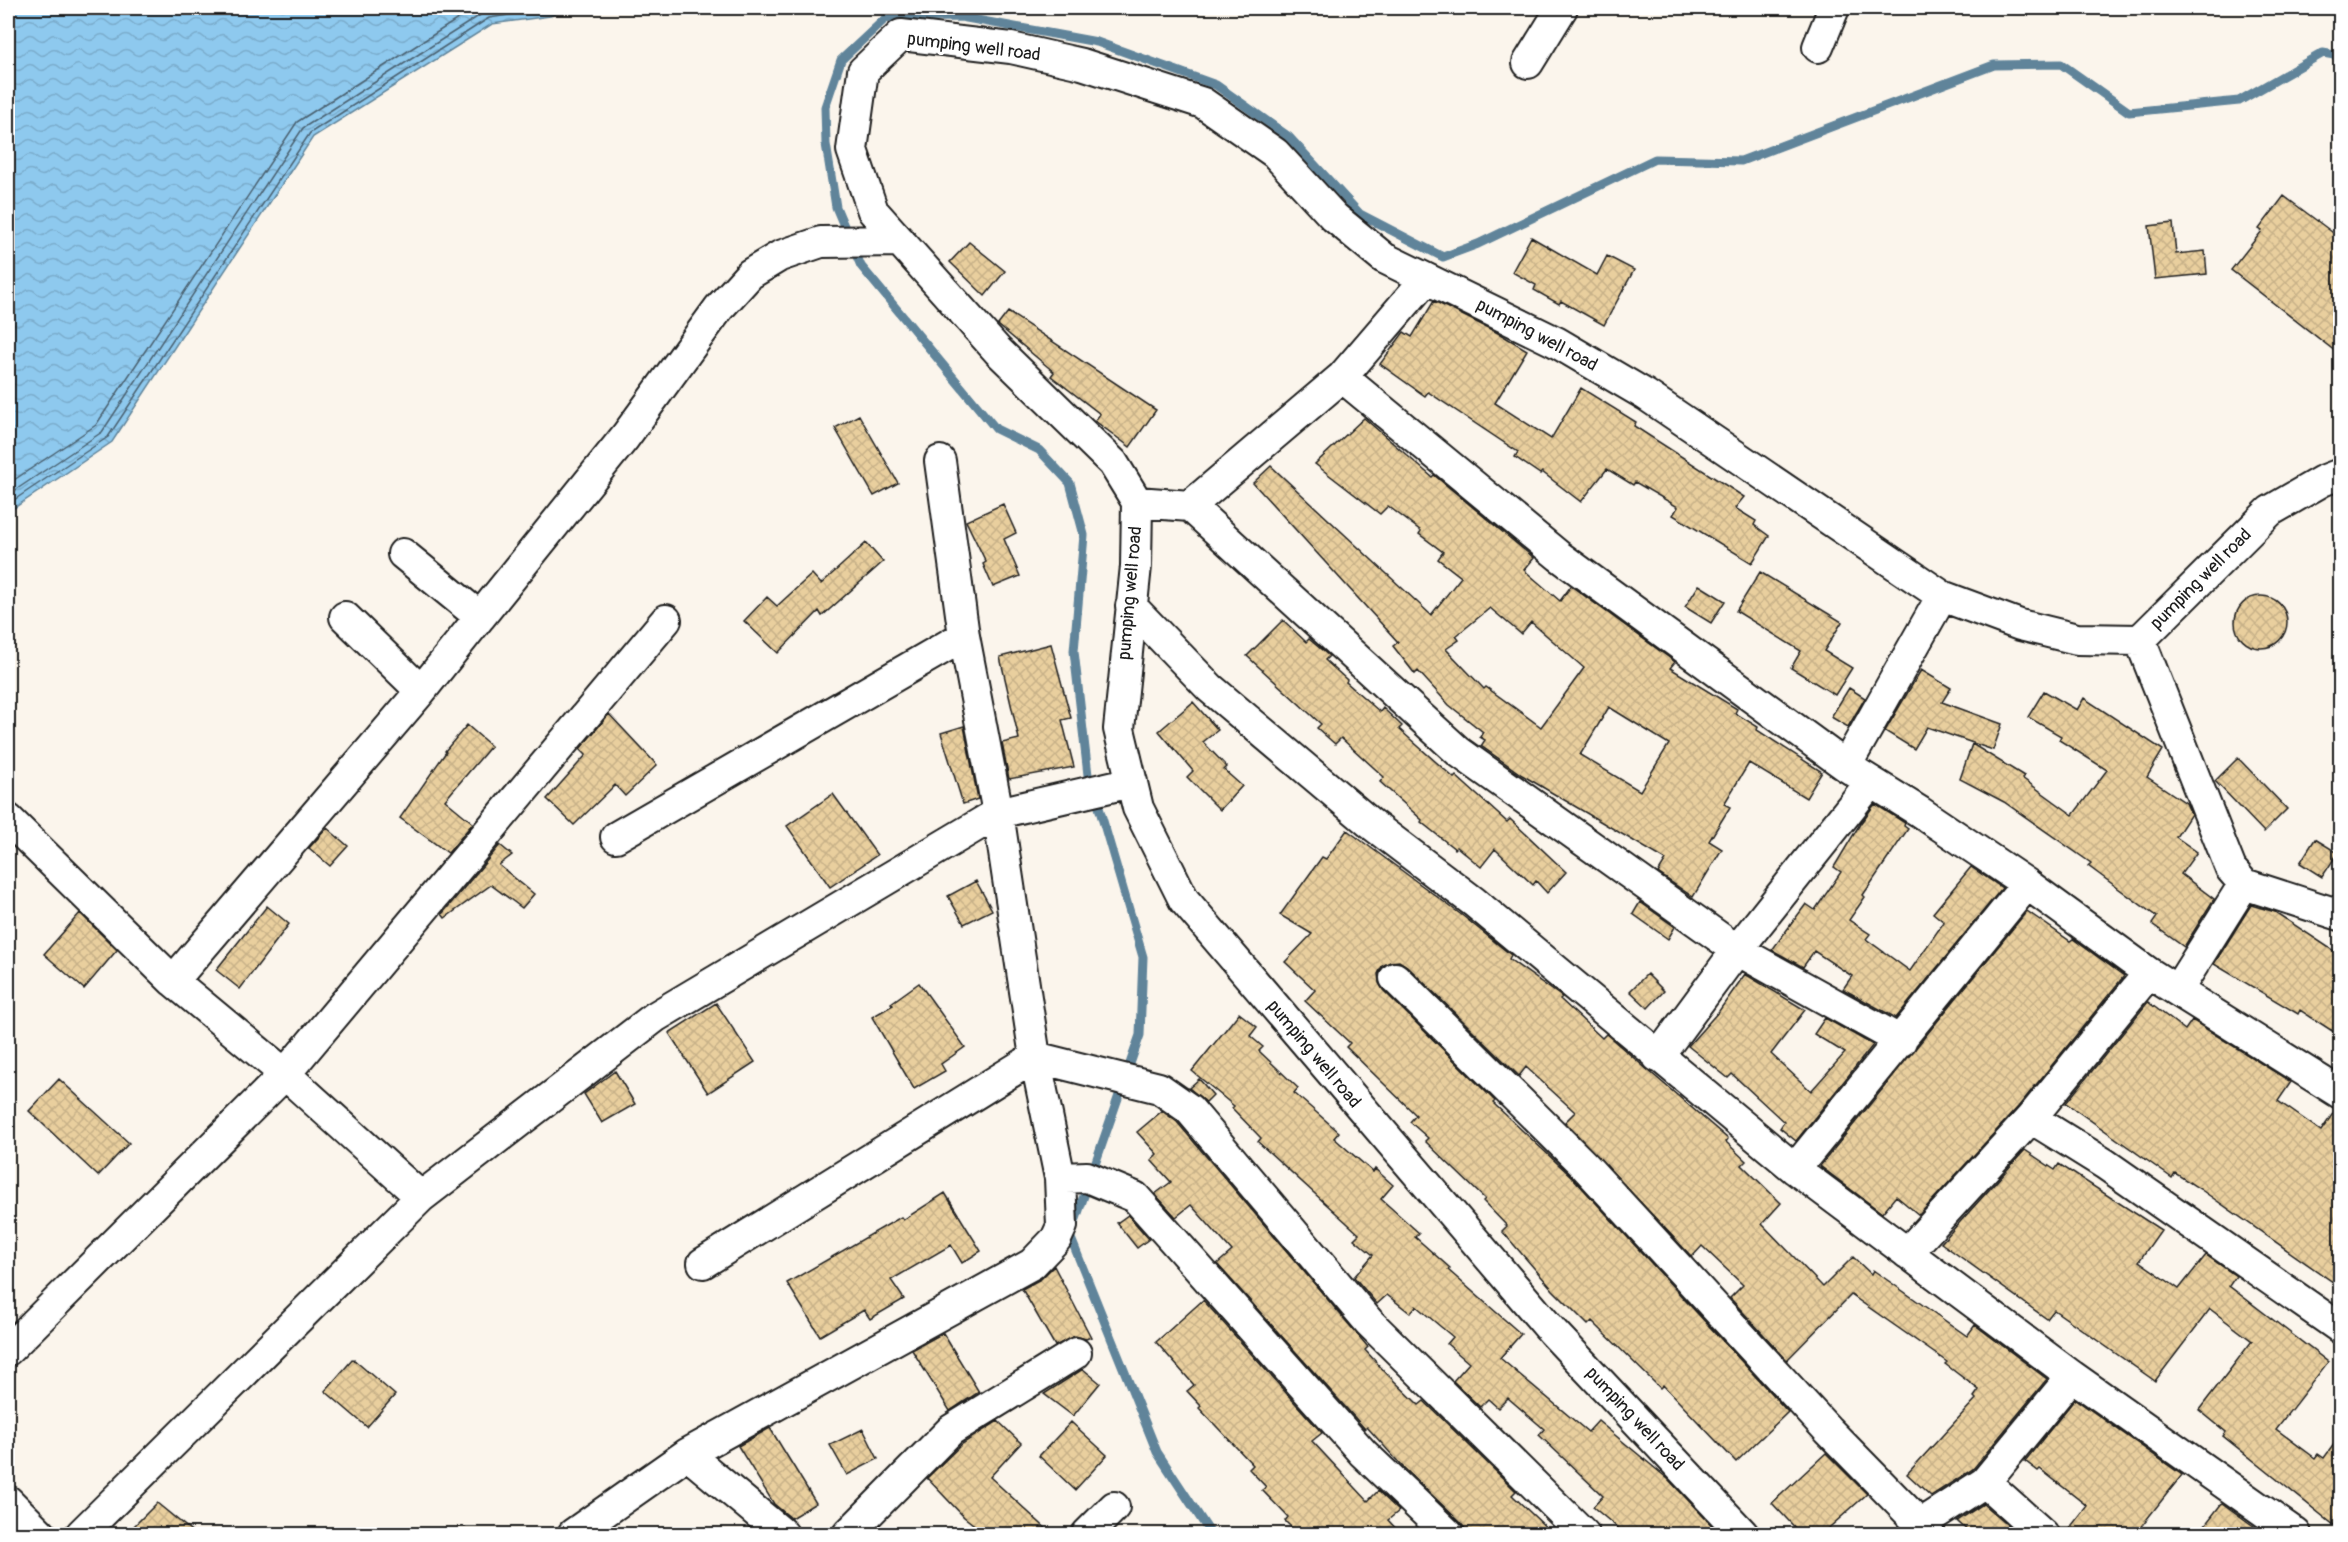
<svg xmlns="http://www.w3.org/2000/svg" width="2348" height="1542" font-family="Pangolin,sans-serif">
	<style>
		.water { fill: url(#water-waves); stroke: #60849a; stroke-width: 1.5 }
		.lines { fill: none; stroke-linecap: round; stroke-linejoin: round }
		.shore { stroke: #4a6170; stroke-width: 1.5 }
		.stream { stroke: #60849a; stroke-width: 9 }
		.building { fill: url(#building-cross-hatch); stroke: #1c1c1c; stroke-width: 1.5; fill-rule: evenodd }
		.street-casing { stroke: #1c1c1c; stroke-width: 34 }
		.street { stroke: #fff; stroke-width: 30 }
		.labels { text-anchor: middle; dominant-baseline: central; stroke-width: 6; stroke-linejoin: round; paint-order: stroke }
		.street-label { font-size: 18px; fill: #1c1c1c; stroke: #fff }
	</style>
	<defs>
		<pattern id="water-waves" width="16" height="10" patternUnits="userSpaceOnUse" patternTransform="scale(1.5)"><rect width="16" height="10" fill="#8ec9ee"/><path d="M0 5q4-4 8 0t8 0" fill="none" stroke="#7aaccc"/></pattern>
		<pattern id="building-cross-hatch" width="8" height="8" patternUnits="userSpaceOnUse" patternTransform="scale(1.5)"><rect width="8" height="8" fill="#e9cf9e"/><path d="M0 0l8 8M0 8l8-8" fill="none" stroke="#c7b188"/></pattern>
	</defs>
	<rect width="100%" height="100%" fill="#fbf5ec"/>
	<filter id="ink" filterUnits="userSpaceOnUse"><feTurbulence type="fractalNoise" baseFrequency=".0167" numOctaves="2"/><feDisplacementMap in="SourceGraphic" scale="12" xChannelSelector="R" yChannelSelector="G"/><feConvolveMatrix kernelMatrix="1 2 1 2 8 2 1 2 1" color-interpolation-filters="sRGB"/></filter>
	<g filter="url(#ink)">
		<path class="water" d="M 8,8 L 569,8 L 550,16 L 492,24 L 313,137 L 112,442 L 8,512 Z"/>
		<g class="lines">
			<path class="shore" d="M 8,484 L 96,425 L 297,122 L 475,8
				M 8,495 L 102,432 L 303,128 L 485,12 L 512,8
				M 8,504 L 108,437 L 310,133 L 489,18 L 555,8"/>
			<path class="stream" d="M 1088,775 L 1074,651 L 1084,535 L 1070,483 L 1039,450 L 996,429 L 861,266 L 836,207 L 826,144 L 825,107 L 841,60 L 886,18 L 961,17 L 1097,42 L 1216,85 L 1289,137 L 1360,214 L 1443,257 L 1478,244 L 1655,159 L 1741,161 L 1994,65 L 2061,64 L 2129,112 L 2239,101 L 2323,53 L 2340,56
				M 1098,804 L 1143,957 L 1140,1035 L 1070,1236 L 1157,1452 L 1211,1534"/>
		</g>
		<path class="building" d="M 2284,196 L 2340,238 L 2340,355 L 2231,270 L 2262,231 L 2259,229 Z
			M 2173,223 L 2176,254 L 2205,251 L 2207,274 L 2155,279 L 2149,226 Z
			M 1531,237 L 1597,275 L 1607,256 L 1634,270 L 1604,325 L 1561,301 L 1559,304 L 1534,290 L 1536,285 L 1512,272 Z
			M 969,242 L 1005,271 L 985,296 L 950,262 Z
			M 1434,301 L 1500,334 L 1527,350 L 1495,403 L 1551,439 L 1581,388 L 1636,422 L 1634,426 L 1744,497 L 1735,508 L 1756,521 L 1754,525 L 1769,536 L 1752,563 L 1673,515 L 1678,507 L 1635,482 L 1633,485 L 1607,469 L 1581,502 L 1542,472 L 1540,474 L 1515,457 L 1518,452 L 1428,392 L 1425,396 L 1380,364 L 1404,332 L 1412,337 Z
			M 1008,312 L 1156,410 L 1130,447 L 1095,421 L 1100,414 L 1051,376 L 1054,372 L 998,325 Z
			M 859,415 L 898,483 L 874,496 L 835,428 Z
			M 1364,418 L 1432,477 L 1434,475 L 1534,558 L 1524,570 L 1560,601 L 1571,586 L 1675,662 L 1670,668 L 1737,709 L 1735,713 L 1758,727 L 1757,730 L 1822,772 L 1806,798 L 1749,763 L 1724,804 L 1730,807 L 1709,841 L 1722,849 L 1693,897 L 1658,873 L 1666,860 L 1522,775 L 1481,746 L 1485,740 L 1480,737 L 1483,732 L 1449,705 L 1418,671 L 1415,674 L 1393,646 L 1398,642 L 1253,483 L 1271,466 L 1431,615 L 1461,577 L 1438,559 L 1443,552 L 1419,534 L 1421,531 L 1388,506 L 1380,514 L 1315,464 ZM 1490,608 L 1521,634 L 1531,622 L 1584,668 L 1541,727 L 1486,687 L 1484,689 L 1446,649 L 1459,640 L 1456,636 ZM 1609,707 L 1669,744 L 1640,791 L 1580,755 Z
			M 1003,504 L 1016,533 L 1004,539 L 1020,576 L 993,587 L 983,564 L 986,562 L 966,521 Z
			M 866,543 L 883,562 L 822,616 L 819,611 L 778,653 L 744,621 L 767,597 L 777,606 L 812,574 L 821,584 Z
			M 1760,572 L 1842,622 L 1824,651 L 1852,668 L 1835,695 L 1791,668 L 1801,651 L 1736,611 Z
			M 1699,585 L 1725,601 L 1711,623 L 1685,607 Z
			M2235 622a26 26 0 1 1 52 0a26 26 0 1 1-52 0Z
			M 1283,620 L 1306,642 L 1309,639 L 1329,656 L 1325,660 L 1347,680 L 1346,682 L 1380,712 L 1383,708 L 1402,726 L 1399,729 L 1409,738 L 1454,778 L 1456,776 L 1507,822 L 1510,819 L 1566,872 L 1547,893 L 1536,881 L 1533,885 L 1495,849 L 1481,867 L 1457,847 L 1455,849 L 1421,822 L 1422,820 L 1380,782 L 1384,777 L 1341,738 L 1335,744 L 1317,728 L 1321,724 L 1247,656 Z
			M 1051,644 L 1071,718 L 1062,720 L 1074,767 L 1009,779 L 1002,743 L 1019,739 L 1000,657 Z
			M 1921,670 L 1951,688 L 1942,702 L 2002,724 L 1993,750 L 1927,727 L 1914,749 L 1885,731 Z
			M 1849,688 L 1865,698 L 1848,727 L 1831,717 Z
			M 2044,691 L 2077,710 L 2084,698 L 2163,750 L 2147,777 L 2186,803 L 2191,814 L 2176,837 L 2197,852 L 2181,874 L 2214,899 L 2184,947 L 2152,924 L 2157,917 L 2088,866 L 2091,863 L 2004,802 L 1960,779 L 1972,744 L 2024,776 L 2022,778 L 2073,815 L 2107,770 L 2059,740 L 2061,736 L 2028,717 Z
			M 1193,702 L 1218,730 L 1203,742 L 1227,767 L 1224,770 L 1242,786 L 1220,810 L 1187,777 L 1193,771 L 1159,731 Z
			M 609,714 L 657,765 L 625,796 L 615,785 L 574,825 L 547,799 L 586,755 L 580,749 Z
			M 467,725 L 491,746 L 445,800 L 473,823 L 448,853 L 400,818 L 446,752 L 445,751 Z
			M 964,726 L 978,799 L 963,804 L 941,733 Z
			M 2238,758 L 2287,809 L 2264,832 L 2215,781 Z
			M 833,794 L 877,855 L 830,887 L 787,826 Z
			M 1875,804 L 1905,823 L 1904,826 L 1908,829 L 1863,895 L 1865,897 L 1849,920 L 1870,934 L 1866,939 L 1910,971 L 1944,922 L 1933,913 L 1971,867 L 2002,888 L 1896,1018 L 1843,989 L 1852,976 L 1814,951 L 1803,967 L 1772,950 L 1806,904 L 1815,910 L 1841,872 L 1834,867 L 1860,824 Z
			M 327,828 L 348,846 L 330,866 L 309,848 Z
			M 1347,830 L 1463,916 L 1511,955 L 1509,959 L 1562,997 L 1560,999 L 1602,1038 L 1606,1034 L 1728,1139 L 1726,1142 L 1746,1161 L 1742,1165 L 1781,1203 L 1762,1224 L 1823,1287 L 1853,1257 L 1871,1274 L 1873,1270 L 1967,1336 L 1975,1325 L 2047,1379 L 1973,1469 L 1931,1496 L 1907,1474 L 1976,1399 L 1974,1397 L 1979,1390 L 1945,1364 L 1947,1362 L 1851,1295 L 1787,1360 L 1730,1298 L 1743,1285 L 1702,1246 L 1692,1257 L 1565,1122 L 1575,1112 L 1526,1067 L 1519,1076 L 1407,966 L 1399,961 L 1390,962 L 1382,966 L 1378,974 L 1379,983 L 1383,990 L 1495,1101 L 1493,1103 L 1573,1178 L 1788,1412 L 1736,1462 L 1663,1385 L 1660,1388 L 1592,1321 L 1588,1325 L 1553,1290 L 1502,1231 L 1507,1226 L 1483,1201 L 1485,1199 L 1425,1141 L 1428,1138 L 1410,1122 L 1416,1115 L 1346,1047 L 1350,1043 L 1305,1001 L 1315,990 L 1285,962 L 1312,934 L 1280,915 L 1322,857 L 1326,859 Z
			M 2315,839 L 2338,853 L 2322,877 L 2300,863 Z
			M 500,845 L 512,855 L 499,865 L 534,894 L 522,908 L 491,885 L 445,918 L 442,914 Z
			M 976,881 L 992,910 L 964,924 L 948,896 Z
			M 1640,902 L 1675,927 L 1668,939 L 1633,914 Z
			M 2251,905 L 2275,912 L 2340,955 L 2340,1036 L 2300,1010 L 2298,1014 L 2214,964 Z
			M 267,906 L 289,924 L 240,989 L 216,970 Z
			M 2027,911 L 2070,941 L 2073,939 L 2124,976 L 2018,1107 L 1919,1215 L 1896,1196 L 1882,1213 L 1820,1166 Z
			M 80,913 L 117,950 L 84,989 L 44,954 Z
			M 1647,974 L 1664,991 L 1648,1008 L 1630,991 Z
			M 1745,974 L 1805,1010 L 1771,1054 L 1811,1091 L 1845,1053 L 1814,1034 L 1825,1018 L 1873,1045 L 1796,1141 L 1780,1128 L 1784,1122 L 1732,1074 L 1728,1078 L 1688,1046 L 1719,1011 Z
			M 919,983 L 965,1047 L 941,1064 L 945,1071 L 914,1089 L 872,1017 L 893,1005 L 891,1003 Z
			M 2148,1002 L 2185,1030 L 2192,1020 L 2291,1082 L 2278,1101 L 2321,1131 L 2336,1109 L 2340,1110 L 2340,1287 L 2200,1189 L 2175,1173 L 2172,1178 L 2066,1103 Z
			M 716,1003 L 755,1062 L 708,1093 L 669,1033 Z
			M 1239,1013 L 1257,1027 L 1250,1036 L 1263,1047 L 1259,1051 L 1298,1088 L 1294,1093 L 1339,1132 L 1334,1138 L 1373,1172 L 1375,1169 L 1393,1185 L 1381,1199 L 1419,1233 L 1415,1237 L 1450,1268 L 1448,1270 L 1521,1334 L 1500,1358 L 1588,1432 L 1598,1421 L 1668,1479 L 1720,1534 L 1625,1534 L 1593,1507 L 1603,1496 L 1539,1435 L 1544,1429 L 1508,1398 L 1498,1408 L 1488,1399 L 1480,1407 L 1453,1381 L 1469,1363 L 1447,1344 L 1453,1337 L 1416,1306 L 1410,1313 L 1387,1295 L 1377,1304 L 1354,1277 L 1373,1255 L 1354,1239 L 1359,1234 L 1258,1142 L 1261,1138 L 1232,1108 L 1234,1106 L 1192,1071 Z
			M 615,1071 L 635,1104 L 602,1123 L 584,1094 Z
			M 59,1079 L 129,1143 L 98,1176 L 29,1111 Z
			M 1199,1079 L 1213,1095 L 1206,1102 L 1189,1088 Z
			M 1162,1111 L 1177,1122 L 1368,1347 L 1365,1350 L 1387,1374 L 1419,1405 L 1424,1401 L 1516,1491 L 1512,1495 L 1553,1534 L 1469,1534 L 1460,1522 L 1402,1466 L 1367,1427 L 1365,1429 L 1217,1264 L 1232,1251 L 1191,1205 L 1176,1217 L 1155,1194 L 1171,1182 L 1151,1160 L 1157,1154 L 1137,1132 Z
			M 2025,1150 L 2055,1170 L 2059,1164 L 2161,1230 L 2139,1261 L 2179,1289 L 2206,1255 L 2236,1276 L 2229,1286 L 2328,1362 L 2276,1429 L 2315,1458 L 2318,1454 L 2324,1458 L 2340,1436 L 2340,1530 L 2223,1436 L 2226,1432 L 2199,1410 L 2252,1341 L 2210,1309 L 2155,1381 L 2054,1310 L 2047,1319 L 1941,1243 Z
			M 945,1193 L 981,1251 L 962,1263 L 951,1245 L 891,1280 L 904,1299 L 870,1319 L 864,1310 L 820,1336 L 787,1283 L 901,1217 L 903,1220 Z
			M 1128,1215 L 1149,1239 L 1137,1248 L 1117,1223 Z
			M 1054,1266 L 1091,1337 L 1086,1339 L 1075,1336 L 1055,1346 L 1022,1289 L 1041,1279 Z
			M 1203,1300 L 1322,1433 L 1312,1441 L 1368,1501 L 1378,1491 L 1399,1511 L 1388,1520 L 1401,1534 L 1298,1534 L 1285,1521 L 1288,1517 L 1262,1490 L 1266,1487 L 1249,1469 L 1253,1465 L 1199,1408 L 1201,1406 L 1187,1391 L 1194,1385 L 1156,1342 Z
			M 943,1333 L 979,1392 L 950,1411 L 912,1350 Z
			M 353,1359 L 395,1395 L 367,1427 L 325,1391 Z
			M 1083,1369 L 1100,1383 L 1073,1416 L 1044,1394 Z
			M 2075,1399 L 2182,1475 L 2135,1534 L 2065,1534 L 2087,1506 L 2040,1469 L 2038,1471 L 2025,1461 Z
			M 998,1421 L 1021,1443 L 990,1477 L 1052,1534 L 986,1534 L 964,1517 L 927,1478 L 962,1444 Z
			M 1071,1422 L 1107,1455 L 1075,1490 L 1039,1456 Z
			M 770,1428 L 816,1503 L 791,1518 L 774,1504 L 738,1446 Z
			M 863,1429 L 878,1459 L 847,1475 L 830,1445 Z
			M 1826,1453 L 1867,1494 L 1822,1534 L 1801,1534 L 1772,1503 Z
			M 157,1503 L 195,1534 L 126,1534 Z
			M 2222,1503 L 2248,1522 L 2265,1534 L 2198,1534 Z
			M 1983,1504 L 2018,1534 L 1971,1534 L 1957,1521 Z"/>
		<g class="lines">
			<g class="street-casing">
				<path id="street" d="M 1818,47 L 1834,8
					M 1528,63 L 1562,8
					M 1342,377 L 1559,556 L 1846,766 L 1920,812 L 2027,884 L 2149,973 L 2340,1093
					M 1137,502 L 1190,506 L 1459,752 L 1737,950 L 1901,1041
					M 1190,506 L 1342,377 L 1426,279
					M 403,554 L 480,617 L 421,691
					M 1131,606 L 1210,688 L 1370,823 L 1474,902 L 1795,1169 L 2072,1376 L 2296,1534
					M 480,617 L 625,437 L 719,308 L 750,274 L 780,256 L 821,242 L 900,241
					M 2140,640 L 2231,869 L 2244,884 L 2178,989
					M 1846,766 L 1942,596
					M 8,819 L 173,981 L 285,1074 L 421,1197
					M 616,837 L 964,636 L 940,461
					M 2244,884 L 2340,915
					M 1395,978 L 1585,1166 L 1828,1430 L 1920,1524
					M 173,981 L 421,691 L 345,617
					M 1658,1057 L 1737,950 L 1871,782
					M 2031,1118 L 2105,1164 L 2340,1328
					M 1795,1169 L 2027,884
					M 1060,1178 L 1087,1177 L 1135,1197 L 1363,1453 L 1448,1534
					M 1907,1253 L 2031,1118 L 2149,973
					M 703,1263 L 1035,1057 L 1159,1088 L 1189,1109 L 1369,1322 L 1584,1534
					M 8,1350 L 285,1074 L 666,620
					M 1985,1482 L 2043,1534
					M 8,1501 L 41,1534
					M 81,1534 L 421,1197 L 655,1017 L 998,813 L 1132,782
					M 573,1534 L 687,1454
					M 783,1534 L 687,1454 L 1032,1264 L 1056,1239 L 1062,1226 L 1060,1178 L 1035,1057 L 998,813 L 964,636
					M 848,1534 L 951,1430 L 1076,1353
					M 1087,1534 L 1114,1507
					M 1743,1534 L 1552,1331 L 1184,900 L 1138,808 L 1119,729 L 1136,566 L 1137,502 L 1113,463 L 998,351 L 873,211 L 852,150 L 863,71 L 901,35 L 1011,48 L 1082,64 L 1203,103 L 1275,153 L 1334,217 L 1384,258 L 1556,342 L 1646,395 L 1942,596 L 2020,625 L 2077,639 L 2140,640 L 2270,511 L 2322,481 L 2340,474
					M 1929,1534 L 1920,1524 L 1985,1482 L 2072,1376"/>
			</g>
			<use href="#street" class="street"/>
		</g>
	</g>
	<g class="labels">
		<g class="street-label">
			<text transform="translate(974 47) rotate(7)">pumping well road</text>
			<text transform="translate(1537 335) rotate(28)">pumping well road</text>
			<text transform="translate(2201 579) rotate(-45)">pumping well road</text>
			<text transform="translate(1130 593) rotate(-85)">pumping well road</text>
			<text transform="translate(1314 1054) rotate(50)">pumping well road</text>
			<text transform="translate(1635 1419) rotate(47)">pumping well road</text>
		</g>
	</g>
	<rect width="2348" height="1542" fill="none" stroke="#fff" stroke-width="30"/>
	<rect x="15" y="15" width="2318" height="1512" fill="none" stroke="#1c1c1c" stroke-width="2" filter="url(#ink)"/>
</svg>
